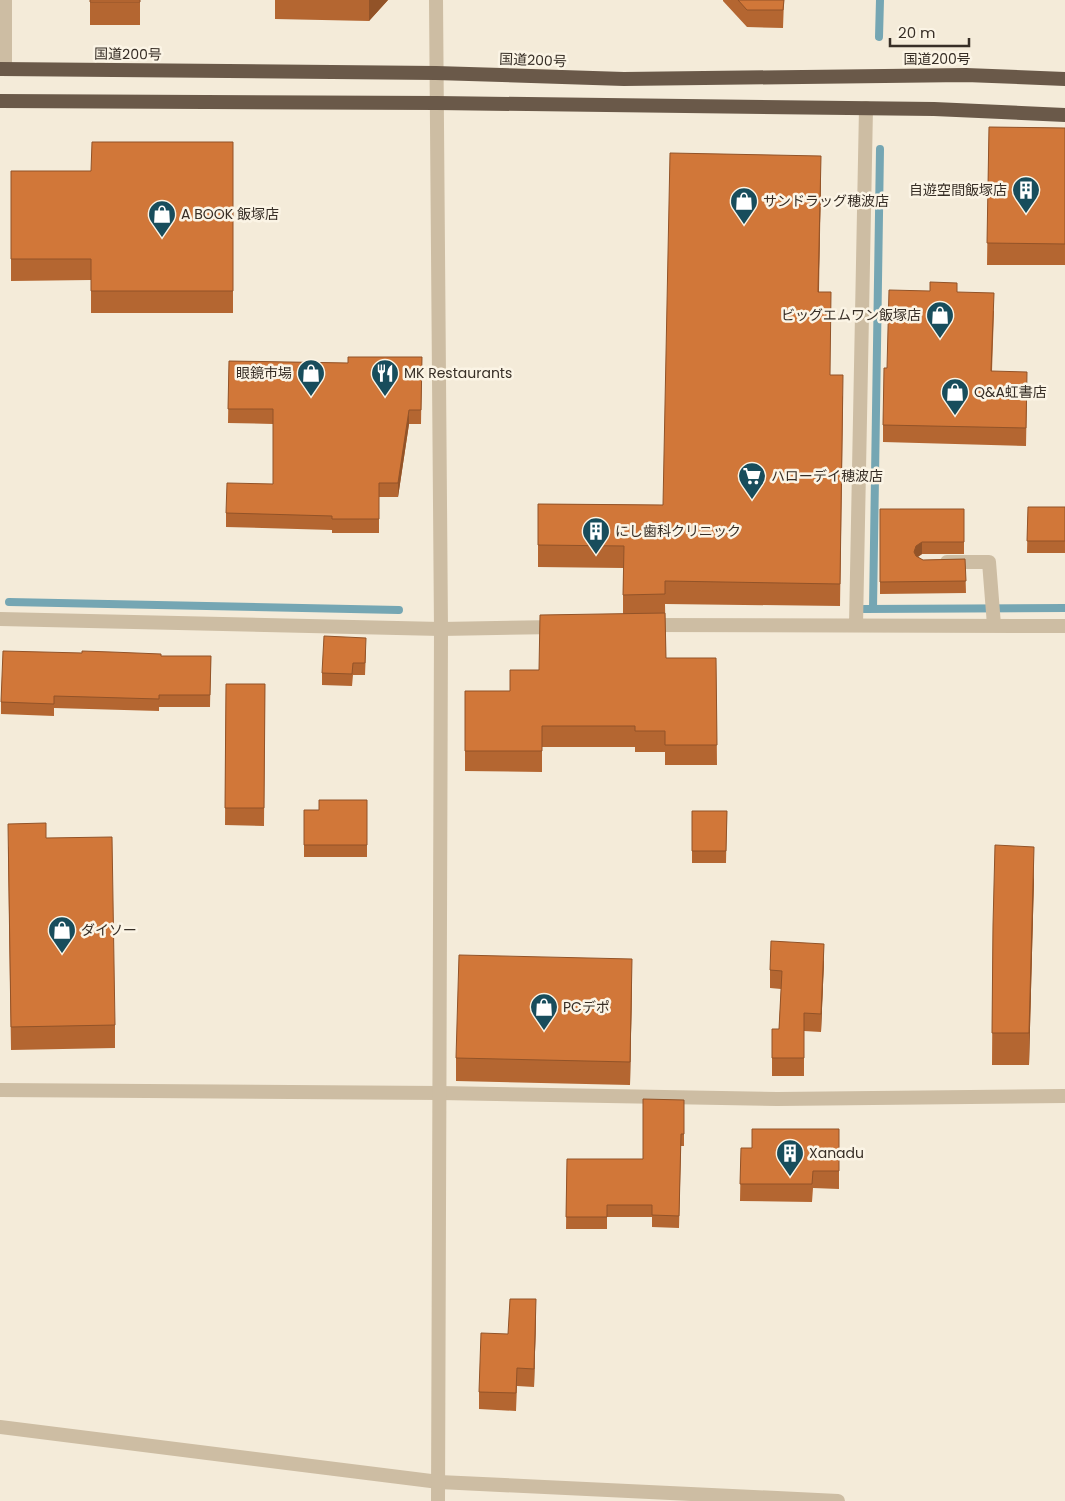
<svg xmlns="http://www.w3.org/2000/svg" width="1065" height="1501" font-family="Poppins,'Noto Sans JP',sans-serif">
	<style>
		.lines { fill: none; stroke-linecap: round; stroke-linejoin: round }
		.stream { stroke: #75a6b3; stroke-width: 8 }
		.minor { stroke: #cdbda3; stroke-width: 14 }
		.tertiary { stroke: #cdbda3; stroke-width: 14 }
		.trunk { stroke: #6a5949; stroke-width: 14 }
		.wall { fill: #b46631 }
		.shaded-wall { fill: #925328 }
		.building { fill: #d17739; stroke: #925328 }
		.labels { text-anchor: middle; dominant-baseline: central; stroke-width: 5; stroke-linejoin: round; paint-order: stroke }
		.street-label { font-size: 14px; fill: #372e26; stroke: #fbf4e5 }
		.poi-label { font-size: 14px; fill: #372e26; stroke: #fbf4e5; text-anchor: start }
	</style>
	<rect width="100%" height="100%" fill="#f4ebd9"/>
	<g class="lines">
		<path class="stream" d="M 879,37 L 880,0
			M 9,602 L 399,610
			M 864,609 L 1065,608
			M 873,609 L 880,149"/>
		<path class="minor" d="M 5,69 L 5,0
			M 947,562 L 989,562 L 994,625
			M 0,619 L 441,629 L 557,627
			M 648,625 L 1065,626
			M 856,625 L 866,108
			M 0,1090 L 440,1093 L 777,1099 L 1065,1096
			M 0,1427 L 439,1482 L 838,1501"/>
		<path class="tertiary" d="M 436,0 L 441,629 L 438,1501"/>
		<path class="trunk" d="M 0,69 L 436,73 L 624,79 L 966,75 L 1065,79
			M 0,101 L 437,103 L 934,109 L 1065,115"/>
	</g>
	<path class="wall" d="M 90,0 L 140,0 L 140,25 L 90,25 Z
		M 275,0 L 388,0 L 369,21 L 275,19 Z
		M 723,0 L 784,0 L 783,28 L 747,27 L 723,1 Z
		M 989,127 L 1065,128 L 1065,265 L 987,265 Z
		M 233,142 L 233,313 L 91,313 L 91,280 L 11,281 L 11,171 L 91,171 Z
		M 821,178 L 819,292 L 830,375 L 843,397 L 840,606 L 665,604 L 666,658 L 716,658 L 717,765 L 665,765 L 665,752 L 635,752 L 635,747 L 542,747 L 542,772 L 465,771 L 465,691 L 510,691 L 539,670 L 623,614 L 623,568 L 538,567 L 538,504 L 663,505 Z
		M 957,292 L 994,311 L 992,371 L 1027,390 L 1026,446 L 883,442 L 883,425 L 887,368 Z
		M 422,357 L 421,424 L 409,424 L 398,497 L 379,497 L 379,533 L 332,533 L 332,530 L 226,527 L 226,513 L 273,484 L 273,424 L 228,423 L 229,361 L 348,363 Z
		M 1028,507 L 1065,507 L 1065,553 L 1027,553 Z
		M 880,509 L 964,509 L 964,554 L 922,554 L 918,557 L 923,560 L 965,559 L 966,593 L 880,594 Z
		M 366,650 L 365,675 L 353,675 L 352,686 L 322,685 L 322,673 Z
		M 161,656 L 211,656 L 210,707 L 159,707 L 159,711 L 54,708 L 54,716 L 1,714 L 1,702 Z
		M 226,684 L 265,684 L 264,826 L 225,825 Z
		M 367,800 L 367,857 L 304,857 L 304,810 L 319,810 Z
		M 692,811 L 727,811 L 726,863 L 692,863 Z
		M 8,846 L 115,1025 L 115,1048 L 11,1050 Z
		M 1034,878 L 1029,1065 L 992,1065 L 993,925 Z
		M 824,961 L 821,1032 L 804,1031 L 804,1076 L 772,1076 L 772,1029 L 779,1029 L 781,989 L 770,988 L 770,970 Z
		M 632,982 L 630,1085 L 456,1081 L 456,1058 Z
		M 684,1100 L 684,1146 L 681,1146 L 679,1228 L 652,1227 L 652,1217 L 607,1217 L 607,1229 L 566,1229 L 567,1159 L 643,1159 Z
		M 839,1129 L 839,1189 L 813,1188 L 812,1202 L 740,1201 L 741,1148 L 752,1148 Z
		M 536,1317 L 534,1387 L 517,1386 L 516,1411 L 479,1409 L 479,1392 L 508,1334 Z"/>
	<path class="shaded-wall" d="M 369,0 L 388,0 L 369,21 Z
		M 821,156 L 821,178 L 818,314 L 818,292 Z
		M 409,410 L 409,424 L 398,497 L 398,483 Z
		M 922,542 L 922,554 L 916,558 L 914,552 L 916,546 Z
		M 1034,847 L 1034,878 L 1029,1065 L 1029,1033 Z
		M 824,944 L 824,961 L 821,1032 L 821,1014 Z
		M 632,959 L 632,982 L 630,1085 L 630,1062 Z
		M 536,1299 L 536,1317 L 534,1387 L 534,1369 Z"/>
	<path class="building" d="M 90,0 L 140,0 L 140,2 L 90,2 Z
		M 738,0 L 784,0 L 783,10 L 747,10 Z
		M 989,127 L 1065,128 L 1065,244 L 987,243 Z
		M 92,142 L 233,142 L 233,291 L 91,291 L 91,259 L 11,259 L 11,171 L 91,171 Z
		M 670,153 L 821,156 L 818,292 L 831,292 L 830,375 L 843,375 L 840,584 L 665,581 L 665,594 L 623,595 L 624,546 L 538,545 L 538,504 L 663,505 Z
		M 930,282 L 957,283 L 957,292 L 994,293 L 991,371 L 1027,372 L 1026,428 L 883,425 L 884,368 L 887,368 L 889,290 L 930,291 Z
		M 348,357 L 422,357 L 421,410 L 409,410 L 398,483 L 379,483 L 379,519 L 332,519 L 332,516 L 226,513 L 227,483 L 273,484 L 273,409 L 228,409 L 229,361 L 348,363 Z
		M 1028,507 L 1065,507 L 1065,541 L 1027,541 Z
		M 880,509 L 964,509 L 964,542 L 922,542 L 916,546 L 914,552 L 916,556 L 923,560 L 965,559 L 966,581 L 880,582 Z
		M 665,613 L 666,658 L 716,658 L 717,745 L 665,745 L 665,731 L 635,731 L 635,726 L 542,726 L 542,751 L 465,751 L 465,691 L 510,691 L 510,670 L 539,670 L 540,615 Z
		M 324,636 L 366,638 L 365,663 L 353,663 L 352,674 L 322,673 Z
		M 3,651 L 82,653 L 82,651 L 111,652 L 161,654 L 161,656 L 211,656 L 210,695 L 159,695 L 159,699 L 54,696 L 54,704 L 1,702 Z
		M 226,684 L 265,684 L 264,808 L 225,808 Z
		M 319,800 L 367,800 L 367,845 L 304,845 L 304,810 L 319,810 Z
		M 692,811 L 727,811 L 726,851 L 692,851 Z
		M 46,823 L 46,838 L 112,837 L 115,1025 L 11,1027 L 8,824 Z
		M 995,845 L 1034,847 L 1029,1033 L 992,1033 L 993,925 Z
		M 771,941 L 824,944 L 821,1014 L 804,1013 L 804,1058 L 772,1058 L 772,1029 L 779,1029 L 782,971 L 770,970 Z
		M 459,955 L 632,959 L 630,1062 L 456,1058 Z
		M 643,1099 L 684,1100 L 684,1134 L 681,1134 L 679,1216 L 652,1215 L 652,1205 L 607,1205 L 607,1217 L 566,1217 L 567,1159 L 643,1159 Z
		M 752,1129 L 839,1129 L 839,1171 L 813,1171 L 812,1184 L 740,1184 L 741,1148 L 752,1148 Z
		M 510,1299 L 536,1299 L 534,1369 L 517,1368 L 516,1393 L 479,1392 L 481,1333 L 508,1334 Z"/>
	<defs>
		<g id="building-pin" transform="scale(1.4375)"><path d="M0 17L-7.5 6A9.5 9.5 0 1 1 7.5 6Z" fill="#184d5c" stroke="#fbf4e5"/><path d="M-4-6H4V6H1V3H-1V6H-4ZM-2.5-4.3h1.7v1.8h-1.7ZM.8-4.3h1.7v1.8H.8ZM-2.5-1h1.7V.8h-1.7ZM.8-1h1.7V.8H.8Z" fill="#fff"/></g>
		<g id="shop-pin" transform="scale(1.4375)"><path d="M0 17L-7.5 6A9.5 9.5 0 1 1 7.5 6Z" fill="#184d5c" stroke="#fbf4e5"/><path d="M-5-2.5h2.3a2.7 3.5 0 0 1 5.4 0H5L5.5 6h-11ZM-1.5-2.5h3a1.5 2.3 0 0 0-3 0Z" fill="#fff"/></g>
		<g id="restaurant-pin" transform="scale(1.4375)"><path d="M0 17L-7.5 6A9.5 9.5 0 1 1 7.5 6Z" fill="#184d5c" stroke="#fbf4e5"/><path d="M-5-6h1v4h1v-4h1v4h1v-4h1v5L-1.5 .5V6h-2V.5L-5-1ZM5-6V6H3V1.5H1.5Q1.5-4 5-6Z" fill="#fff"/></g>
		<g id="supermarket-pin" transform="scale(1.4375)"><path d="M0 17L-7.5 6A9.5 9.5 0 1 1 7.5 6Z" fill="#184d5c" stroke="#fbf4e5"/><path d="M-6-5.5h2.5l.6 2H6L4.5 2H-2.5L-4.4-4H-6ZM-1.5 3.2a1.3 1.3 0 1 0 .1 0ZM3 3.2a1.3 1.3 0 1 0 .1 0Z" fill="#fff"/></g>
	</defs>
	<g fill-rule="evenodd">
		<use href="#building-pin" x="1026" y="190"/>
		<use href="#shop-pin" x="744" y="201"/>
		<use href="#shop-pin" x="162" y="214"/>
		<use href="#shop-pin" x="940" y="315"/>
		<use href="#shop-pin" x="311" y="373"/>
		<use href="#restaurant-pin" x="385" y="373"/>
		<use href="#shop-pin" x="955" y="392"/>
		<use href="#supermarket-pin" x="752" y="476"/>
		<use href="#building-pin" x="596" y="531"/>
		<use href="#shop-pin" x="62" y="930"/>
		<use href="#shop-pin" x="544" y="1007"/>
		<use href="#building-pin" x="790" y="1153"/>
	</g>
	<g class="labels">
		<g class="street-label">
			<text transform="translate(128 54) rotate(1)">国道200号</text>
			<text x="937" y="59">国道200号</text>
			<text transform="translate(533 60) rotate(2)">国道200号</text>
		</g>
		<g class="poi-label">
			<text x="1007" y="190" text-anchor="end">自遊空間飯塚店</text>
			<text x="763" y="201">サンドラッグ穂波店</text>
			<text x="181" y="214">A BOOK 飯塚店</text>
			<text x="921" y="315" text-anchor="end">ビッグエムワン飯塚店</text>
			<text x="292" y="373" text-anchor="end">眼鏡市場</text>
			<text x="404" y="373">MK Restaurants</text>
			<text x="974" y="392">Q&amp;A虹書店</text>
			<text x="771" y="476">ハローデイ穂波店</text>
			<text x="615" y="531">にし歯科クリニック</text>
			<text x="81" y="930">ダイソー</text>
			<text x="563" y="1007">PCデポ</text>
			<text x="809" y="1153">Xanadu</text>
		</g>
	</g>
	<path d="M890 38v8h79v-8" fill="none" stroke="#372e26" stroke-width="2.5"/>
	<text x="898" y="38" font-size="15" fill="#372e26" stroke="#fbf4e5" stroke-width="4" paint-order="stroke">20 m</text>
</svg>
